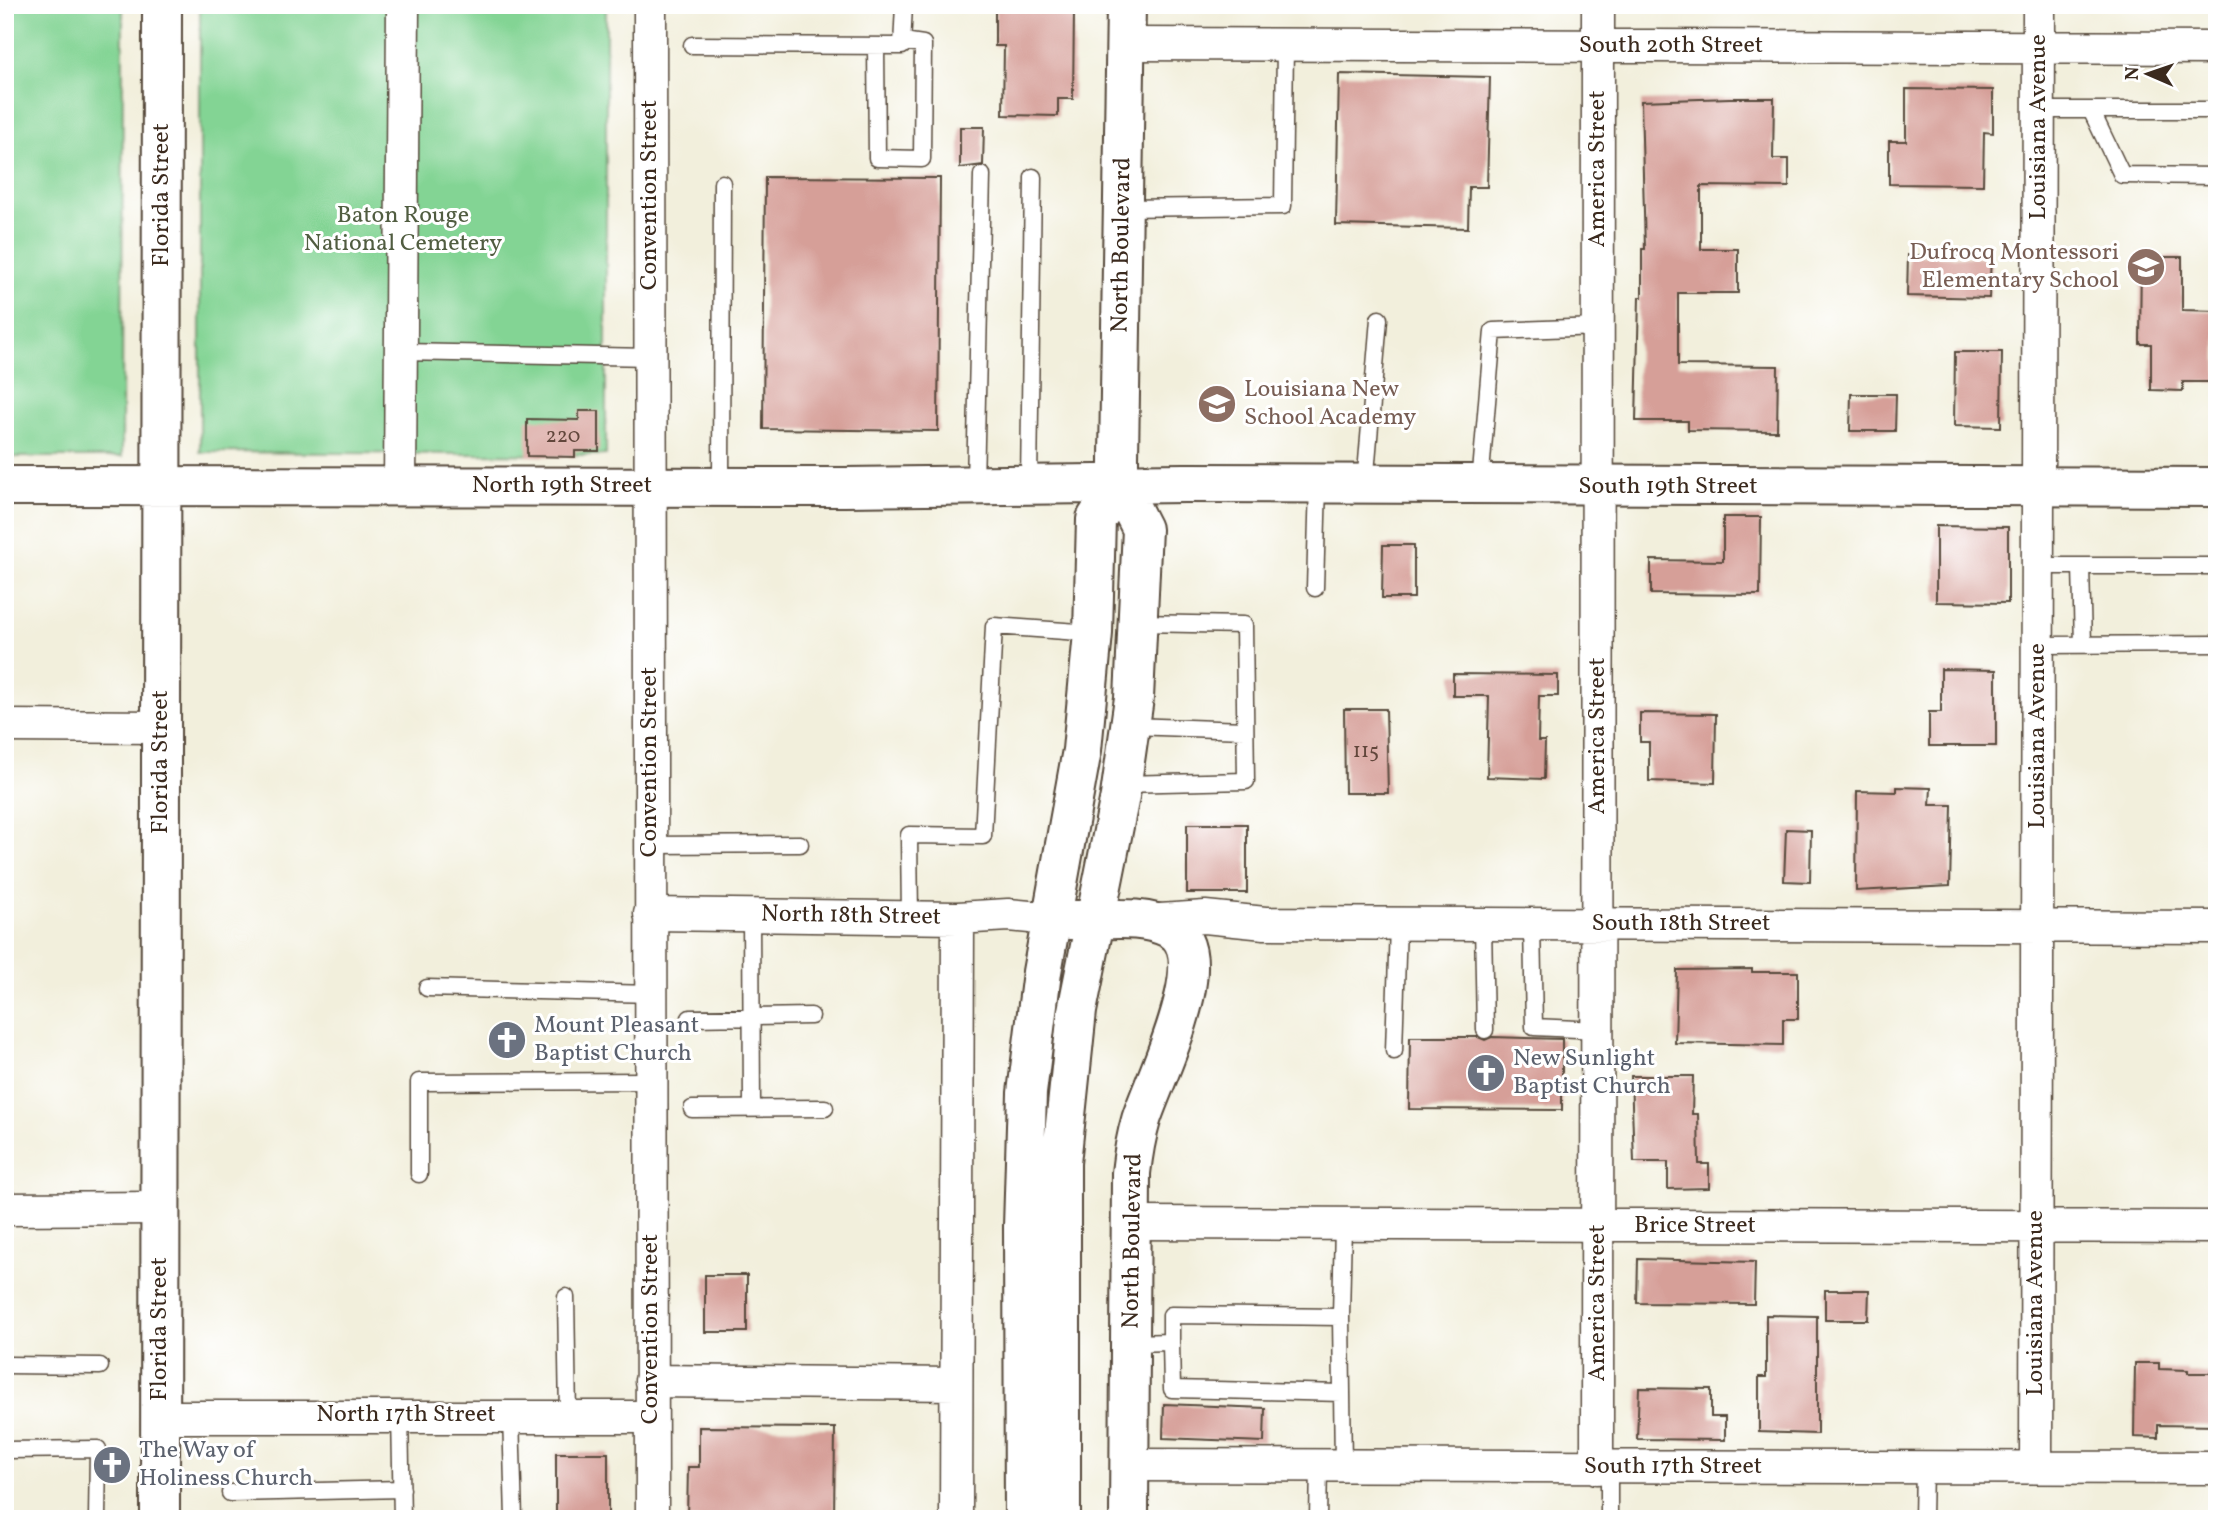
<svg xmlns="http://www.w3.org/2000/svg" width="2222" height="1524" font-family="Vollkorn,serif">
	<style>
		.green { fill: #83d494; stroke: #5f7f59; stroke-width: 2 }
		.building { fill: #d69f98 }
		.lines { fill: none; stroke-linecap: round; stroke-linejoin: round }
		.lane-casing { stroke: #56483a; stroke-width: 19 }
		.street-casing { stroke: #56483a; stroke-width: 35 }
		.secondary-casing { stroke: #56483a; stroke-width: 42 }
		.lane { stroke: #fff; stroke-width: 16 }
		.street { stroke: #fff; stroke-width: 32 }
		.secondary { stroke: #fff; stroke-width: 38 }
		.labels { text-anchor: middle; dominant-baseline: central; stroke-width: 6; stroke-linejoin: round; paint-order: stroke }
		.number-label { font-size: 21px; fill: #62473c }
		.street-label { font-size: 24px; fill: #3b2a1e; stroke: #fff }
		.park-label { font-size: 24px; fill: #515d41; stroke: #fff }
		.education-label { font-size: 24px; fill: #785e54; stroke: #fff; text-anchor: end }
		.worship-label { font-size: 24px; fill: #5b616d; stroke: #fff; text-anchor: start }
	</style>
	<rect width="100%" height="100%" fill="#fff"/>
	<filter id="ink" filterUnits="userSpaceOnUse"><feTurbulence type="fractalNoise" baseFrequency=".0143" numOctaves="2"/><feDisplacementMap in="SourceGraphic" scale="14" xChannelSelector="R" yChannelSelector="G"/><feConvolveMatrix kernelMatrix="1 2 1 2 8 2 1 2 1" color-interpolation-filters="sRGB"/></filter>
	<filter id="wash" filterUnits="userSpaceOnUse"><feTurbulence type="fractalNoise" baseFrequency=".00686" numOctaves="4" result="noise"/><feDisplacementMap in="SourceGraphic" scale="28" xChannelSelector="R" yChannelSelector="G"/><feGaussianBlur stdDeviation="1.57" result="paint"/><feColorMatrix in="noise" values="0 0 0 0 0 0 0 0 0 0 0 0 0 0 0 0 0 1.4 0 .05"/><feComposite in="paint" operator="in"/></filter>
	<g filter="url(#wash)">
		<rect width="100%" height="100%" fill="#f2efdc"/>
		<path class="green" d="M 5,5 L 123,5 L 122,457 L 5,457 Z
			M 200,5 L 606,5 L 606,455 L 200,452 Z"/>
		<g id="blocks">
			<path class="building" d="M 995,9 L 1074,10 L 1073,99 L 1058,99 L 1058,116 L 1003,115 L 1004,46 L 995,46 Z
				M 1339,74 L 1490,77 L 1487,187 L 1469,187 L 1468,228 L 1336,225 Z
				M 1906,89 L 1993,90 L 1993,133 L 1984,132 L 1983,185 L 1889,184 L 1889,141 L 1906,141 Z
				M 1730,98 L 1774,98 L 1773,159 L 1789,159 L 1789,187 L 1701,186 L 1701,249 L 1738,249 L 1738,293 L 1678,293 L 1678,365 L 1778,366 L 1777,431 L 1688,430 L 1688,421 L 1636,421 L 1639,297 L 1642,297 L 1642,249 L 1645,249 L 1641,101 Z
				M 960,127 L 984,127 L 983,165 L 960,168 Z
				M 765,177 L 940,178 L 938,431 L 763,429 Z
				M 1908,255 L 1991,258 L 1989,298 L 1907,296 Z
				M 2141,257 L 2182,257 L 2182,310 L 2217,311 L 2217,382 L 2183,382 L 2183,391 L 2151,390 L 2151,344 L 2140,344 Z
				M 1955,352 L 2002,352 L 2001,427 L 1954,426 Z
				M 1851,394 L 1896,394 L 1895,431 L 1850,431 Z
				M 579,411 L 599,411 L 599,451 L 575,451 L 575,457 L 527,456 L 527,419 L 579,420 Z
				M 1723,517 L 1761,517 L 1760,595 L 1651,594 L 1651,560 L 1723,561 Z
				M 1936,526 L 2008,527 L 2008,603 L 1936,602 Z
				M 1383,545 L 1414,545 L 1414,598 L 1382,598 Z
				M 1941,669 L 1996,670 L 1996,746 L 1929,746 L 1929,712 L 1941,712 Z
				M 1453,674 L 1558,675 L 1558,696 L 1539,696 L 1538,741 L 1545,741 L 1544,779 L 1487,777 L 1489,696 L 1453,696 Z
				M 1344,709 L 1386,709 L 1388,793 L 1345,793 Z
				M 1640,713 L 1716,714 L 1715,783 L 1649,781 L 1649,742 L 1640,742 Z
				M 1897,787 L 1931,788 L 1930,805 L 1952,805 L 1950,886 L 1856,891 L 1857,791 L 1897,792 Z
				M 1187,824 L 1247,824 L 1247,893 L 1187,893 Z
				M 1786,829 L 1811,830 L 1810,882 L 1784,881 Z
				M 1752,969 L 1752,972 L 1798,972 L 1798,1019 L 1783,1019 L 1783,1045 L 1675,1043 L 1677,970 Z
				M 1410,1037 L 1478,1037 L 1485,1040 L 1492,1037 L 1562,1039 L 1562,1110 L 1409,1109 Z
				M 1631,1076 L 1693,1076 L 1692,1114 L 1698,1114 L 1699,1164 L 1709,1164 L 1709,1188 L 1668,1189 L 1668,1162 L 1634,1162 Z
				M 1638,1259 L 1755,1262 L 1754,1304 L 1637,1303 Z
				M 705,1275 L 747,1275 L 747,1332 L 705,1332 Z
				M 1825,1290 L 1869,1290 L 1868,1320 L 1825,1320 Z
				M 1766,1315 L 1817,1316 L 1817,1434 L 1759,1432 L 1759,1377 L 1766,1377 Z
				M 2135,1363 L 2159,1363 L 2159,1369 L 2188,1370 L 2188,1373 L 2217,1373 L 2217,1426 L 2158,1425 L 2158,1438 L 2134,1437 Z
				M 1639,1388 L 1711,1389 L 1711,1417 L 1725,1417 L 1725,1440 L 1637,1439 Z
				M 1164,1404 L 1265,1408 L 1264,1442 L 1163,1438 Z
				M 699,1427 L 835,1428 L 834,1519 L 687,1519 L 688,1467 L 699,1467 Z
				M 556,1453 L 608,1453 L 608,1519 L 556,1519 Z"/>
		</g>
	</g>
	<g filter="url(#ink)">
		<use href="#blocks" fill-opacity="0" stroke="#56483a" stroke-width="2"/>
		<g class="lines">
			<g class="lane-casing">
				<path id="lane" d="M 692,45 L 902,46 L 904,5
					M 876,46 L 877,158 L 922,159 L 923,44 L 903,41
					M 2039,110 L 2217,110
					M 2091,110 L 2122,175 L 2217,176
					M 1123,208 L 1283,206 L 1285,45
					M 401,352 L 650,357
					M 1029,484 L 1033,177
					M 975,485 L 982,175
					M 1365,485 L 1379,319
					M 1480,485 L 1493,331 L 1598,327
					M 721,486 L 722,183
					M 2039,566 L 2217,566
					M 2081,566 L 2083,645
					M 1315,588 L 1318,484
					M 2039,645 L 2217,644
					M 1131,726 L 1245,730
					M 1122,784 L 1246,781 L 1244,625 L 1139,623
					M 650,845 L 800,844
					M 751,915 L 752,1108
					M 910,917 L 909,835 L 983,836 L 994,626 L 1093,633
					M 1483,924 L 1485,1030
					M 1532,924 L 1534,1027 L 1599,1030
					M 427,988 L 651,994
					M 690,1018 L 811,1016
					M 1394,1051 L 1398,924
					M 692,1109 L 825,1108
					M 419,1174 L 419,1082 L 650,1081
					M 566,1297 L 568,1416
					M 1341,1317 L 1343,1466
					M 1171,1342 L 1172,1389 L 1342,1393
					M 1131,1343 L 1171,1342 L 1171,1315 L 1341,1317 L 1343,1224
					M 5,1365 L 100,1366
					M 400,1414 L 402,1519
					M 511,1415 L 514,1519
					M 5,1450 L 98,1449 L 97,1519
					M 230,1493 L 402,1489
					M 1318,1519 L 1319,1466
					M 1609,1519 L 1609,1468
					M 1923,1519 L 1924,1467"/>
			</g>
			<g class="street-casing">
				<path id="street" d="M 650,5 L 652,1519
					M 1126,44 L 2217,48
					M 400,487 L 403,5
					M 5,726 L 162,727
					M 650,914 L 958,918 L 1008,915 L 1051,919
					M 1145,921 L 1205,917 L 1265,923 L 2217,927
					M 5,1209 L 160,1208
					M 1131,1223 L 2217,1227
					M 651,1381 L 956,1384
					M 160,1417 L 651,1417
					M 1129,1465 L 2217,1468
					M 2036,1467 L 2039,5
					M 1597,1468 L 1598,5
					M 956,1519 L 958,918"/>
			</g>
			<g class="secondary-casing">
				<path id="secondary" d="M 5,486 L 845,487 L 1185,483 L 2217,487
					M 1070,920 C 1103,921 1141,913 1171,929 C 1219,955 1152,1083 1141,1120 C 1136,1137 1133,1155 1131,1173 L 1129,1519
					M 160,1519 L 162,5
					M 1024,1519 L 1023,1227 L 1027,1093 L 1042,972 L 1082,750 L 1093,633 L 1096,519 L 1119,484
					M 1061,1519 L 1061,1163 L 1077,1011 L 1120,796 L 1134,698 L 1142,529 L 1119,484 L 1119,457 L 1126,5"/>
			</g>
			<use href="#lane" class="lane"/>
			<use href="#street" class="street"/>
			<use href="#secondary" class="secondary"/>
		</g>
	</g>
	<defs>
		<g id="school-disc" transform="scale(2.0125)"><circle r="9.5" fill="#8d6e63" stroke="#fff"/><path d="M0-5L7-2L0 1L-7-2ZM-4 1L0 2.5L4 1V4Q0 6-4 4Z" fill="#fff"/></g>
		<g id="church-disc" transform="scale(2.0125)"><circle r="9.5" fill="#6b7280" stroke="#fff"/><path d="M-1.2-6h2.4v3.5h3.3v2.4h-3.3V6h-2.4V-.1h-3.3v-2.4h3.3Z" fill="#fff"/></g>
	</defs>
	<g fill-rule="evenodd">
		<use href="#school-disc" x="2146" y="267"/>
		<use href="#school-disc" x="1217" y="404"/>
		<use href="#church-disc" x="507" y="1040"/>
		<use href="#church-disc" x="1486" y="1073"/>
		<use href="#church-disc" x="112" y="1465"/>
	</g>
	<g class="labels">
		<g class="number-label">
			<text x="563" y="436">220</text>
			<text x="1366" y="751">115</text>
		</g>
		<g class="street-label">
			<text x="1671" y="46">South 20th Street</text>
			<text transform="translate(2039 127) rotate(-90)">Louisiana Avenue</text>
			<text transform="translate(1598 169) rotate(-90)">America Street</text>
			<text transform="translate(162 195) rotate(-90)">Florida Street</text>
			<text transform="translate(650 195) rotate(-90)">Convention Street</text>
			<text transform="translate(1122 245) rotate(-89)">North Boulevard</text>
			<text x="562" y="486">North 19th Street</text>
			<text x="1668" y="487">South 19th Street</text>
			<text transform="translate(1598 736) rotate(-90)">America Street</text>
			<text transform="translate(2038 736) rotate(-90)">Louisiana Avenue</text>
			<text transform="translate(161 762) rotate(-90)">Florida Street</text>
			<text transform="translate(650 762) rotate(-90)">Convention Street</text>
			<text transform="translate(851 916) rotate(1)">North 18th Street</text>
			<text x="1681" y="924">South 18th Street</text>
			<text x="1695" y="1226">Brice Street</text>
			<text transform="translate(1133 1241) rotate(-89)">North Boulevard</text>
			<text transform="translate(1598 1303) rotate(-90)">America Street</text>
			<text transform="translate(2036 1303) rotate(-90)">Louisiana Avenue</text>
			<text transform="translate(160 1329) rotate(-90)">Florida Street</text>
			<text transform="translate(651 1329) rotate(-90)">Convention Street</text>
			<text x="406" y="1415">North 17th Street</text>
			<text x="1673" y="1467">South 17th Street</text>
		</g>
		<g class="park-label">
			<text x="403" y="216">Baton Rouge<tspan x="403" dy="28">National Cemetery</tspan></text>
		</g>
		<g class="education-label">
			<text x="2119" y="253">Dufrocq Montessori<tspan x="2119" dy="28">Elementary School</tspan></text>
			<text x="1244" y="390" text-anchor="start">Louisiana New<tspan x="1244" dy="28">School Academy</tspan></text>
		</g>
		<g class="worship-label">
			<text x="534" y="1026">Mount Pleasant<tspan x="534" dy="28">Baptist Church</tspan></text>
			<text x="1513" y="1059">New Sunlight<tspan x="1513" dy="28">Baptist Church</tspan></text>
			<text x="139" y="1451">The Way of<tspan x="139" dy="28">Holiness Church</tspan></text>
		</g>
	</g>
	<rect width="2222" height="1524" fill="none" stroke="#fff" stroke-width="28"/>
	<g transform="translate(2148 74) rotate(272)" stroke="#ffffff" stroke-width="5" paint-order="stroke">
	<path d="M0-5L12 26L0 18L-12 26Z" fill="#3b2a1e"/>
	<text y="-10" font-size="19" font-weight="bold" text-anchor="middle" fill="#3b2a1e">N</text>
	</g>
</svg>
